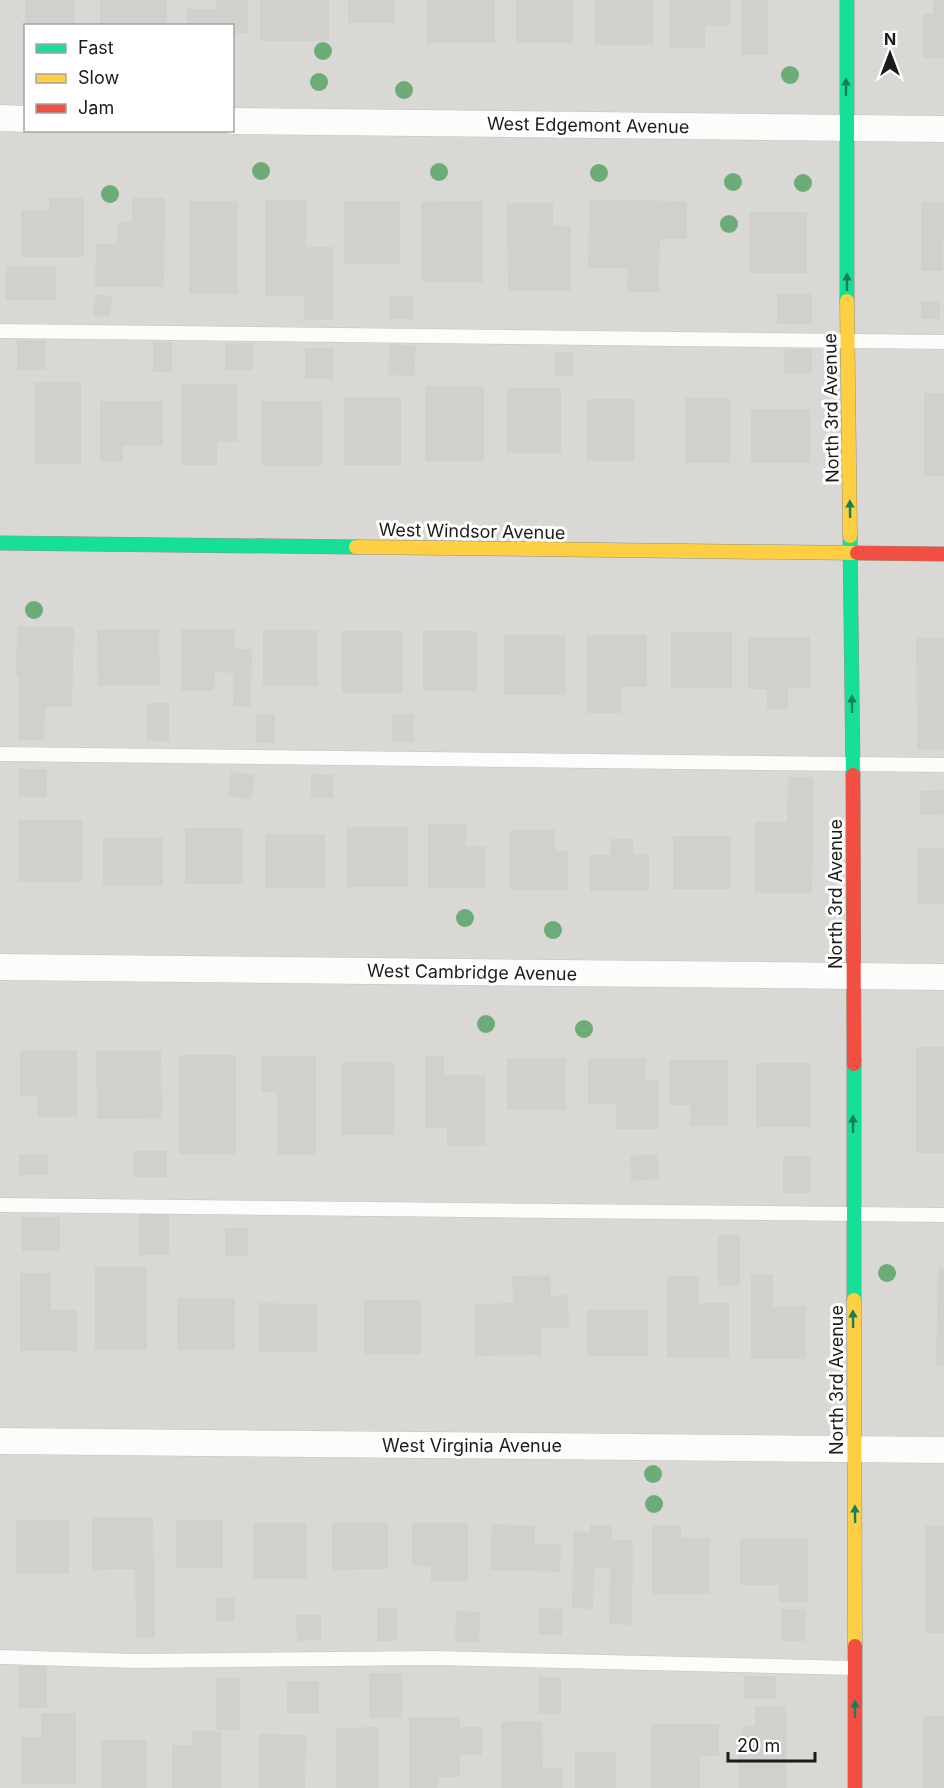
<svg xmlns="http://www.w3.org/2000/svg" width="944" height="1788" font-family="Inter,sans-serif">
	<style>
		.residential { fill: #d9d8d5; fill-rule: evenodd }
		.building { fill: #d2d0cc }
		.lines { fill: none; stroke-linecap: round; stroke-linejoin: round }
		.lane-casing { stroke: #c2c2bf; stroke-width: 15 }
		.street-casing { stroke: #c2c2bf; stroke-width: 27 }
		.fast-casing { stroke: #90947b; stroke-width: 15 }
		.slow-casing { stroke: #90947b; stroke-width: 15 }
		.jam-casing { stroke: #90947b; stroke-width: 15 }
		.lane { stroke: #fcfcfb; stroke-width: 14 }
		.street { stroke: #fcfcfb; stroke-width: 26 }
		.fast { stroke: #16e098; stroke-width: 14 }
		.slow { stroke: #ffcf43; stroke-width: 14 }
		.jam { stroke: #f24e42; stroke-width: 14 }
		.tree { fill: #6dac76 }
		.oneway { fill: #187e5a }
		.labels { text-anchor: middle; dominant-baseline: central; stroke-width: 6; stroke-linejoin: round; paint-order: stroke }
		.street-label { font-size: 18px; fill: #1b1b1b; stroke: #fff }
	</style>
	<rect width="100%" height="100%" fill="#eae9e3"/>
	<path class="residential" d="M 0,0 L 944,0 L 944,1788 L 0,1788 ZM 26,26 L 232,26 L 232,130 L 26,130 Z"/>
	<path class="building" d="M 25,0 L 75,0 L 75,26 L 25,26 Z
		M 100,0 L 167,0 L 167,26 L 100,26 Z
		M 216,0 L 248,0 L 248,33 L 232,33 L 232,26 L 187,26 L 187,9 L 216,9 Z
		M 260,0 L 329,0 L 329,41 L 260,41 Z
		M 348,0 L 395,0 L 395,23 L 348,23 Z
		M 426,0 L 495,0 L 495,43 L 426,43 Z
		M 516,0 L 573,0 L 573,43 L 516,43 Z
		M 595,0 L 653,0 L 653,45 L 595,45 Z
		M 670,0 L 730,0 L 730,26 L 705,26 L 705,48 L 670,48 Z
		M 742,0 L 768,0 L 768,55 L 742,55 Z
		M 933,0 L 944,0 L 944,58 L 923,58 L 923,14 L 933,14 Z
		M 49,198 L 84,198 L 84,257 L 21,257 L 21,210 L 49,210 Z
		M 132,198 L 165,198 L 164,287 L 95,287 L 96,244 L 117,244 L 118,222 L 132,222 Z
		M 265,200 L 306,200 L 306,247 L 334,247 L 334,320 L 304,320 L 304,296 L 265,296 Z
		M 589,200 L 687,201 L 687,239 L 660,239 L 659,292 L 627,292 L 628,268 L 588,268 Z
		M 189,201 L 238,201 L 238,294 L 189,294 Z
		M 344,201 L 400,201 L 400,264 L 344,264 Z
		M 482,201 L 483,282 L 422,282 L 421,202 Z
		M 921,202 L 944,202 L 943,271 L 921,271 Z
		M 507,203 L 553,203 L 553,226 L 571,226 L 571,290 L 508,291 Z
		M 750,212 L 807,212 L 807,273 L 750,273 Z
		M 6,266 L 56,266 L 56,300 L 6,300 Z
		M 96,294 L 112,296 L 110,317 L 93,316 Z
		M 777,294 L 812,294 L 812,324 L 777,324 Z
		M 390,296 L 413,297 L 413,319 L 390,319 Z
		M 921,301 L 940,301 L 940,319 L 921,319 Z
		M 17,340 L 46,340 L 46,370 L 17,370 Z
		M 153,342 L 172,342 L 172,372 L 153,372 Z
		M 225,343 L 253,343 L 253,370 L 225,370 Z
		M 389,344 L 416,346 L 414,376 L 388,375 Z
		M 305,348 L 334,348 L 334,379 L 305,379 Z
		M 784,349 L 812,349 L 812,374 L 784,374 Z
		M 554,352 L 574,352 L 574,376 L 554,376 Z
		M 34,382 L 81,382 L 81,464 L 34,464 Z
		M 182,384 L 238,384 L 238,442 L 217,442 L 217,465 L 182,465 Z
		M 425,386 L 484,386 L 484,461 L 425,461 Z
		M 507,388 L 561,388 L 561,453 L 507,453 Z
		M 924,393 L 944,393 L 944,476 L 924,476 Z
		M 344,397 L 401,397 L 401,465 L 344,465 Z
		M 685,398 L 730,398 L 730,463 L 685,463 Z
		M 587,399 L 635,399 L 635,461 L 587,461 Z
		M 100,401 L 163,401 L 163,446 L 123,446 L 123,462 L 100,462 Z
		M 262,401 L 322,401 L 322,466 L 262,466 Z
		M 751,409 L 810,409 L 810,463 L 751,463 Z
		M 17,626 L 74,627 L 72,707 L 45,707 L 44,740 L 18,740 L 19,676 L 16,676 Z
		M 159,629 L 160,685 L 98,686 L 97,630 Z
		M 182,629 L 235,630 L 235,649 L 252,649 L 251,707 L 233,706 L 234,673 L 215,672 L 214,691 L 181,690 Z
		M 263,630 L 318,630 L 318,686 L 263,686 Z
		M 342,631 L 403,631 L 403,693 L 342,693 Z
		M 423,631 L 477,631 L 477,691 L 423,691 Z
		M 671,632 L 732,632 L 732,688 L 671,688 Z
		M 504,635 L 566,635 L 566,695 L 504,695 Z
		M 586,635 L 647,635 L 647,687 L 622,687 L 622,713 L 586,713 Z
		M 748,637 L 810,637 L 810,688 L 788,688 L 788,709 L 767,709 L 767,689 L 748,689 Z
		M 916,638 L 944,638 L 944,750 L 917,750 Z
		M 147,703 L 169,703 L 169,741 L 147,741 Z
		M 256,714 L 275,714 L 275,743 L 256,743 Z
		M 392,714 L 414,714 L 414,742 L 392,742 Z
		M 19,769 L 47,769 L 47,797 L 19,797 Z
		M 231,772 L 255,775 L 251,799 L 228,796 Z
		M 311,774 L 334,775 L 333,798 L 311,798 Z
		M 788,777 L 814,777 L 812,893 L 755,893 L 755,822 L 787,822 Z
		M 944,790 L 944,814 L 920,815 L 920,791 Z
		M 18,820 L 82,820 L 82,882 L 18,882 Z
		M 428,824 L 466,824 L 466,846 L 486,846 L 486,888 L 428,888 Z
		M 347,827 L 408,827 L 408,887 L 347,887 Z
		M 185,828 L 243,828 L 243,884 L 185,884 Z
		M 510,830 L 555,830 L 555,851 L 568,851 L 568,890 L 510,890 Z
		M 265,834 L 325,834 L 325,888 L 265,888 Z
		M 673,836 L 731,836 L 731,889 L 673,889 Z
		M 103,838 L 163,838 L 163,886 L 103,886 Z
		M 610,839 L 633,839 L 633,854 L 649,854 L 649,891 L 590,891 L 590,855 L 610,855 Z
		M 918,848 L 944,848 L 944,904 L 918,904 Z
		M 916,1047 L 944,1047 L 944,1153 L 916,1153 Z
		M 20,1050 L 77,1050 L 77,1117 L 37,1117 L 37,1096 L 20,1096 Z
		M 96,1051 L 161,1051 L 162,1118 L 97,1119 Z
		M 179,1055 L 236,1055 L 236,1154 L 179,1154 Z
		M 262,1056 L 316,1056 L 316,1155 L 277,1155 L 277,1092 L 262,1092 Z
		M 425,1056 L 444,1056 L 444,1075 L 486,1075 L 486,1146 L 447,1146 L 447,1128 L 425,1128 Z
		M 507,1058 L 566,1058 L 566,1110 L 507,1110 Z
		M 588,1058 L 646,1058 L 646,1080 L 658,1080 L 658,1129 L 616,1129 L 616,1104 L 588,1104 Z
		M 670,1060 L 728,1060 L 728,1126 L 690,1126 L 690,1105 L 670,1105 Z
		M 342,1062 L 394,1062 L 394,1135 L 342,1135 Z
		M 756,1063 L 811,1063 L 811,1127 L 756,1127 Z
		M 134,1151 L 167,1151 L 167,1177 L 134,1177 Z
		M 19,1154 L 48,1154 L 48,1175 L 19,1175 Z
		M 657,1154 L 659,1179 L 631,1181 L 630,1156 Z
		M 783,1156 L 811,1156 L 811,1193 L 783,1193 Z
		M 139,1214 L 169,1214 L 169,1255 L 139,1255 Z
		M 22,1217 L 60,1217 L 60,1251 L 22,1251 Z
		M 225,1228 L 248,1228 L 248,1256 L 225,1256 Z
		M 718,1235 L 740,1235 L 740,1286 L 718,1286 Z
		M 95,1267 L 147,1267 L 147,1350 L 95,1350 Z
		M 938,1267 L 944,1267 L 944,1366 L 936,1366 Z
		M 20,1273 L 51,1273 L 51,1310 L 77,1310 L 77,1351 L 20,1351 Z
		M 751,1274 L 773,1274 L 773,1306 L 806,1306 L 806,1359 L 751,1359 Z
		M 550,1275 L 551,1296 L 568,1295 L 569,1328 L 542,1328 L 542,1355 L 475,1356 L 474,1304 L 513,1303 L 512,1276 Z
		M 667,1276 L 699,1276 L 699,1303 L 729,1303 L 729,1358 L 667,1358 Z
		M 177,1298 L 235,1298 L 235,1350 L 177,1350 Z
		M 364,1300 L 421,1300 L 421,1354 L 364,1354 Z
		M 258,1303 L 318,1304 L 318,1352 L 258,1352 Z
		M 587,1310 L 648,1310 L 648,1356 L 587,1356 Z
		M 92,1517 L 153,1517 L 155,1638 L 136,1638 L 135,1569 L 92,1570 Z
		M 16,1520 L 69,1520 L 69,1574 L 16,1574 Z
		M 176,1520 L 223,1520 L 223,1568 L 176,1568 Z
		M 332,1522 L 388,1522 L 388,1569 L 332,1570 Z
		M 253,1523 L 307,1523 L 307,1579 L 253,1579 Z
		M 412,1523 L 468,1523 L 468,1581 L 431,1581 L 431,1566 L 412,1566 Z
		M 492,1524 L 535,1526 L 535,1544 L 561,1544 L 560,1572 L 490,1570 Z
		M 590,1525 L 612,1525 L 612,1540 L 633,1540 L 632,1625 L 609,1624 L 610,1568 L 594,1568 L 593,1609 L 572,1608 L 573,1531 L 590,1532 Z
		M 652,1525 L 681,1525 L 681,1538 L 710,1538 L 710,1594 L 652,1594 Z
		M 925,1526 L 944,1526 L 944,1633 L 925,1633 Z
		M 740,1538 L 808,1538 L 808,1602 L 779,1602 L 779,1585 L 740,1585 Z
		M 216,1598 L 235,1598 L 235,1621 L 216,1621 Z
		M 377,1608 L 397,1608 L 397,1641 L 377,1641 Z
		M 538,1608 L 563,1609 L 562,1635 L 538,1634 Z
		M 782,1609 L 806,1609 L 806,1641 L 782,1641 Z
		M 456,1611 L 480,1612 L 479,1642 L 455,1642 Z
		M 296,1615 L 321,1615 L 321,1640 L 297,1641 Z
		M 18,1666 L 47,1666 L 47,1708 L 18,1708 Z
		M 369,1673 L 402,1673 L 402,1718 L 369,1718 Z
		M 744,1676 L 776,1676 L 776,1699 L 744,1699 Z
		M 538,1677 L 561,1677 L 561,1714 L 538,1714 Z
		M 216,1678 L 240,1678 L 240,1730 L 216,1730 Z
		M 287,1681 L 319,1681 L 319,1713 L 287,1713 Z
		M 755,1706 L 786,1706 L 786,1788 L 738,1788 L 738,1747 L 742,1747 L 742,1726 L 755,1726 Z
		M 41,1713 L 76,1713 L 76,1784 L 22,1784 L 22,1737 L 41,1737 Z
		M 923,1716 L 944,1716 L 944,1788 L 923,1788 Z
		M 409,1717 L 460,1717 L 460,1727 L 482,1727 L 482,1755 L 460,1755 L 460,1777 L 438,1777 L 438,1788 L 409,1788 Z
		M 542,1721 L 543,1768 L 562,1768 L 562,1788 L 502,1788 L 501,1722 Z
		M 651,1724 L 719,1724 L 719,1756 L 700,1756 L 700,1788 L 651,1788 Z
		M 378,1727 L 379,1788 L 336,1788 L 336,1728 Z
		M 192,1731 L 221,1731 L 221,1788 L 172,1788 L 172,1745 L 192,1745 Z
		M 259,1734 L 306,1735 L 305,1788 L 258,1788 Z
		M 101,1740 L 146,1740 L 146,1788 L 101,1788 Z
		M 575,1752 L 616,1752 L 616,1788 L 575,1788 Z"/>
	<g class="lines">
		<g class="lane-casing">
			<path id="lane" d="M 0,331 L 944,342
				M 0,754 L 944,765
				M 0,1205 L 944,1215
				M 0,1657 L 134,1661 L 434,1658 L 855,1668"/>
		</g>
		<g class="street-casing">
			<path id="street" d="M 0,118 L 26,119
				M 232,121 L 944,129
				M 0,967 L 944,977
				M 0,1441 L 944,1450"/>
		</g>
		<g class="fast-casing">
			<path id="fast" d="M 847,0 L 847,301
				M 850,536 L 853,775
				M 0,543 L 356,547
				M 854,1064 L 854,1300"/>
		</g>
		<g class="slow-casing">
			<path id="slow" d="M 847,301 L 850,536
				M 356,547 L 857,553
				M 854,1300 L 855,1646"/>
		</g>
		<g class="jam-casing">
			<path id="jam" d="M 857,553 L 944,554
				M 853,775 L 854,1064
				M 855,1646 L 855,1788"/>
		</g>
		<use href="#lane" class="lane"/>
		<use href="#street" class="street"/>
		<use href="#fast" class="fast"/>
		<use href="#slow" class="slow"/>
		<use href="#jam" class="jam"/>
	</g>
	<g class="tree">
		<circle cx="323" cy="51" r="9"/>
		<circle cx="790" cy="75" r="9"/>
		<circle cx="319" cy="82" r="9"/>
		<circle cx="404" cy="90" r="9"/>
		<circle cx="261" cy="171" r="9"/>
		<circle cx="439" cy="172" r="9"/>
		<circle cx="599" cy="173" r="9"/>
		<circle cx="733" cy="182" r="9"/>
		<circle cx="803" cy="183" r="9"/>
		<circle cx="110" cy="194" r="9"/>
		<circle cx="729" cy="224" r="9"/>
		<circle cx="34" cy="610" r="9"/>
		<circle cx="465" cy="918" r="9"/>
		<circle cx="553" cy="930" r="9"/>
		<circle cx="486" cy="1024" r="9"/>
		<circle cx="584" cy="1029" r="9"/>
		<circle cx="887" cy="1273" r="9"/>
		<circle cx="653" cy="1474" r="9"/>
		<circle cx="654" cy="1504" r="9"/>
	</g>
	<defs><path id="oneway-solid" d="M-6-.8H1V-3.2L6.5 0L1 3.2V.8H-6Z" transform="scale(1.5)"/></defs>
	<g class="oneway">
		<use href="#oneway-solid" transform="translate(846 87) rotate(-90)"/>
		<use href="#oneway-solid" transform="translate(847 282) rotate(-90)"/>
		<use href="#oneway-solid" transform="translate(850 509) rotate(-91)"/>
		<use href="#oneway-solid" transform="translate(852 704) rotate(-90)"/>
		<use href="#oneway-solid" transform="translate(853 1124) rotate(-90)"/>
		<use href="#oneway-solid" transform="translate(853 1319) rotate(-91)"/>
		<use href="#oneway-solid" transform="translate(855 1514) rotate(-91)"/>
		<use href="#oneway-solid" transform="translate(855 1709) rotate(-90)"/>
	</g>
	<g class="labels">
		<g class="street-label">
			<text transform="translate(588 125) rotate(1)">West Edgemont Avenue</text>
			<text transform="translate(831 408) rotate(-91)">North 3rd Avenue</text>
			<text transform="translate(472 531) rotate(1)">West Windsor Avenue</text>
			<text transform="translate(835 894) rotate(-90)">North 3rd Avenue</text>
			<text transform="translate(472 972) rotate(1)">West Cambridge Avenue</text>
			<text transform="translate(836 1380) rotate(-90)">North 3rd Avenue</text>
			<text x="472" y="1445">West Virginia Avenue</text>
		</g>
	</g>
	<rect x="24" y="24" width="210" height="108" fill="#ffffff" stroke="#a4a4a4" stroke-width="1.5"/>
	<rect x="36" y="44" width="30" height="9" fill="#16e098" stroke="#a4a4a4" stroke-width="1.5"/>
	<text x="78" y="54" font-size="18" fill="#1b1b1b">Fast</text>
	<rect x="36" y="74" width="30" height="9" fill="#ffcf43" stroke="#a4a4a4" stroke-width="1.5"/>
	<text x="78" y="84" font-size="18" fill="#1b1b1b">Slow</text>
	<rect x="36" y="104" width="30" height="9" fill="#f24e42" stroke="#a4a4a4" stroke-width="1.5"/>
	<text x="78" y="114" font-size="18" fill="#1b1b1b">Jam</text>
	<g transform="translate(890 54)" stroke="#ffffff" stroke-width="4.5" paint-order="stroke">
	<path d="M0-4.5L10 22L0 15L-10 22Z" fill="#1b1b1b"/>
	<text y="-9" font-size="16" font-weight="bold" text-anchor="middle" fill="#1b1b1b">N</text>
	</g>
	<path d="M728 1752v9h87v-9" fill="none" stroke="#1b1b1b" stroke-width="3"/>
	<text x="737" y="1752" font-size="18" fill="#1b1b1b" stroke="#ffffff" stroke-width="4.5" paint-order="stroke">20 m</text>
</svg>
